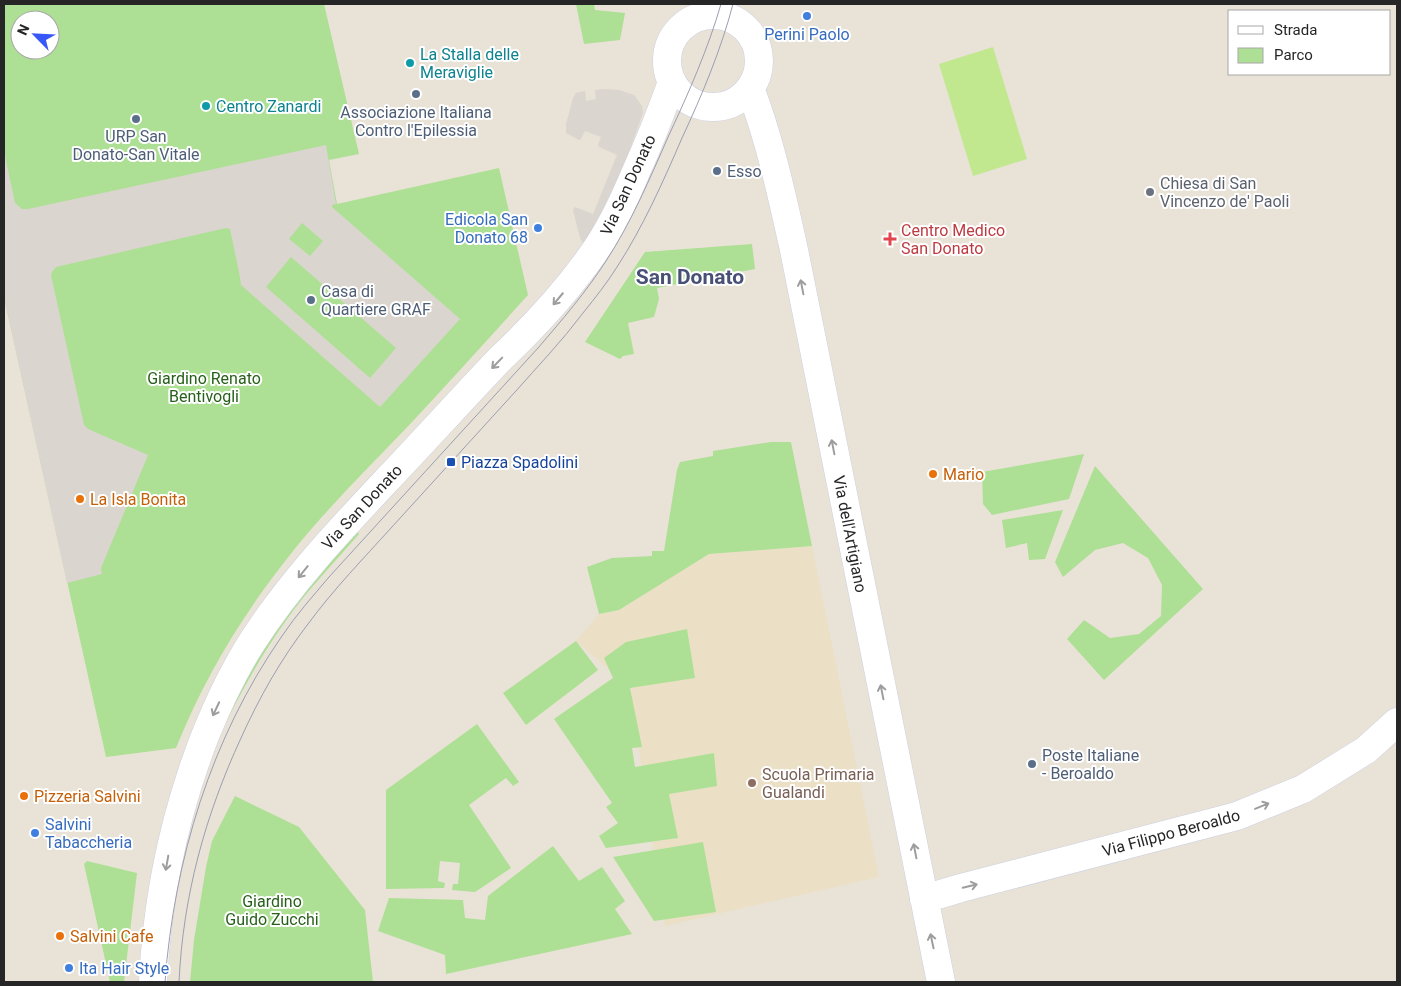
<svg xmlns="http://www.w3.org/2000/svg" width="1401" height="986" font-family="Roboto,sans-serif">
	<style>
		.education { fill: #ebe0c6 }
		.green { fill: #ade094; fill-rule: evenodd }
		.pitch { fill: #c1e88f }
		.plaza { fill: #dad5ce; fill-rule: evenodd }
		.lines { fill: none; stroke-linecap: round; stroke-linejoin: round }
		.secondary-casing { stroke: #cdd0e0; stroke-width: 29 }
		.secondary { stroke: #fff; stroke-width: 28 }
		.tram { stroke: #9b9eb1; stroke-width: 1 }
		.oneway { stroke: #9d9d9d }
		.shop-dot { fill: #3f7fe0; stroke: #fff; stroke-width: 2 }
		.culture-dot { fill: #0f9aa8; stroke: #fff; stroke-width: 2 }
		.service-dot { fill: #5c6f8a; stroke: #fff; stroke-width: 2 }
		.worship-dot { fill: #6b7280; stroke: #fff; stroke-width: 2 }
		.health-dot { fill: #e0444e; stroke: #fff; stroke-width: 2 }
		.transit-dot { fill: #1a4fb4; stroke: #fff; stroke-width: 2 }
		.food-dot { fill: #e8710a; stroke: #fff; stroke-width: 2 }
		.education-dot { fill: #8d6e63; stroke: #fff; stroke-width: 2 }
		.labels { text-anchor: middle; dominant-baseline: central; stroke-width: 4; stroke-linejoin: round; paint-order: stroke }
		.shop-label { font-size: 16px; fill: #366cbe; stroke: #fff; text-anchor: start }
		.culture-label { font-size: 16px; fill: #0d838f; stroke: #fff; text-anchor: start }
		.service-label { font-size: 16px; fill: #4e5e75; stroke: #fff; text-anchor: start }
		.worship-label { font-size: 16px; fill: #5b616d; stroke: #fff; text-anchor: start }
		.street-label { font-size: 16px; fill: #262626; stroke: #fff }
		.health-label { font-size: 16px; fill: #be3a42; stroke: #fff; text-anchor: start }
		.park-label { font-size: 16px; fill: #27601a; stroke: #fff }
		.transit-label { font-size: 16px; fill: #164399; stroke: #fff; text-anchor: start }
		.food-label { font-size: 16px; fill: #c56008; stroke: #fff; text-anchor: start }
		.education-label { font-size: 16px; fill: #785e54; stroke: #fff; text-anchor: start }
		.district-label { font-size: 21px; font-weight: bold; fill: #485076; stroke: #fff }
	</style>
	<rect width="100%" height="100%" fill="#e9e2d7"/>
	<path class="education" d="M 812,546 L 879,877 L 665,926 L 630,688 L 576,641 L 599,614 L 619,610 L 709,554 Z"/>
	<path class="green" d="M 4,4 L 324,4 L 359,154 L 329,160 L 337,204 L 499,168 L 528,295 C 490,337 452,379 413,421 C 373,463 330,505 293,551 C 244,612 205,676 176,748 L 106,757 L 4,297 ZM 20,20 L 50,20 L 50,50 L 20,50 Z
		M 576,4 L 594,4 L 595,10 L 625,13 L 620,40 L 584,44 Z
		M 752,244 L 755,269 L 657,288 L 659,299 L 654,317 L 628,323 L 634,354 L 623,356 L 620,359 L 585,342 L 645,252 Z
		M 771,442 L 791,442 L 812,546 L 709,554 L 619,610 L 599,614 L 587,567 L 612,558 L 652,556 L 652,551 L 664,551 L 677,470 L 680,462 L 713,456 L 713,451 Z
		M 1084,454 L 1069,499 L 992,515 L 983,504 L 982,472 Z
		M 1095,466 L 1203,589 L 1104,680 L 1067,639 L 1084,620 L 1110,638 L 1139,634 L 1161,616 L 1162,585 L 1148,558 L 1123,543 L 1095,550 L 1063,577 L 1055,562 Z
		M 1063,510 L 1045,559 L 1029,560 L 1027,543 L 1006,548 L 1002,520 Z
		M 354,528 L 359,534 C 334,563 307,590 285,622 C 259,658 238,698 218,738 L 255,655 Z
		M 687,629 L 695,678 L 630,688 L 642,747 L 632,748 L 635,767 L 714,753 L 717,786 L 669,794 L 678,838 L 606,848 L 599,836 L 618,823 L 606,807 L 612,803 L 554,719 L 613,678 L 604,658 L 626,642 Z
		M 576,641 L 598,670 L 526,725 L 503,693 Z
		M 477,724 L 519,782 L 513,786 L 506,778 L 469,805 L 511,868 L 475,892 L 452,890 L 453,884 L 458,884 L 460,863 L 440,861 L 438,881 L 445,883 L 444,888 L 386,889 L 386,790 Z
		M 235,796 L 299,827 L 365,910 L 373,982 L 190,982 L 194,940 L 206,867 L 212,841 Z
		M 703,842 L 716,912 L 654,921 L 613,857 Z
		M 553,846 L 579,881 L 602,867 L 625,901 L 615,909 L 632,934 L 446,974 L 445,955 L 378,931 L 389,898 L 463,900 L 465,918 L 485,920 L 488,896 Z
		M 87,861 L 137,873 L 124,982 L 110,982 L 84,864 Z"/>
	<path class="pitch" d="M 993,47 L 1027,159 L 973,176 L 939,64 Z"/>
	<path class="plaza" d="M 604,89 L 619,90 L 634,95 L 642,106 L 643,113 L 621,174 L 610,199 L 585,244 L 583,243 L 580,238 L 573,210 L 575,207 L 593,214 L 617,155 L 599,147 L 598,145 L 601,137 L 585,131 L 581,139 L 579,140 L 566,133 L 566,124 L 573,98 L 576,93 L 585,91 L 586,101 L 596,99 L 595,90 Z
		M 326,145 L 336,204 L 332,205 L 332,207 L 460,319 L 380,407 L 241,285 L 240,277 L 230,229 L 226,228 L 56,267 L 52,272 L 51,275 L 84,425 L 88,429 L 148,455 L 101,568 L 102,574 L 67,583 L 4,297 L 4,151 L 15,203 L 22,209 L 28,209 ZM 302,223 L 323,241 L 310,256 L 289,239 ZM 291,257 L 396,348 L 370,378 L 266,287 Z"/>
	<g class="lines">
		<g class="secondary-casing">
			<path id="secondary" d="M667 61a46 46 0 1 1 92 0a46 46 0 1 1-92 0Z
				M 750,88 C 770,140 782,196 794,250 L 941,982
				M 924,899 L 961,888 L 1237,816 L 1303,789 L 1366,750 L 1397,722
				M 153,982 C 157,897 174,816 205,736 C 218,704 233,672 252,642 C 289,584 337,533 384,483 C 423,442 461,400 500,359 C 537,324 571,287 599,245 C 614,222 625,198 635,174 C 649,143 661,113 672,82"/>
		</g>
		<use href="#secondary" class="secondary"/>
		<path class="tram" d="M 165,982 C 174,860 211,738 282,636 C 296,615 313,596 329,577 L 538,348 C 562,320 586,292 606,261 C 632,221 650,178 669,135 C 689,92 708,49 721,4
			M 179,982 C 183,896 205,816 241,738 C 259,698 281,659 308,624 C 333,590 363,559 391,528 C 432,483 474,437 515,392 C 538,366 562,341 583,313 C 595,298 607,283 617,267 C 643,227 663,182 682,138 C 702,95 721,50 733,4"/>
	</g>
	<defs><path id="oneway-shaft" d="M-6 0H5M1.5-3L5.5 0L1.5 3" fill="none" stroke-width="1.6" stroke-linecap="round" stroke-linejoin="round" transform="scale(1.25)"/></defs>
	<g class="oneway">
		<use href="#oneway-shaft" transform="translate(802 287) rotate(-101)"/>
		<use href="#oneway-shaft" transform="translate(558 299) rotate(130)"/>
		<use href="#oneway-shaft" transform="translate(497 363) rotate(134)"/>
		<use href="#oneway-shaft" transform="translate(833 447) rotate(-101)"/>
		<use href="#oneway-shaft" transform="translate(303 572) rotate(129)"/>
		<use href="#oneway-shaft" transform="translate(882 692) rotate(-101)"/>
		<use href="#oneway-shaft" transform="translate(216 709) rotate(115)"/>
		<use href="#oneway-shaft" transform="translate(1262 806) rotate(-22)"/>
		<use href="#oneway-shaft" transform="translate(915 851) rotate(-101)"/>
		<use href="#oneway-shaft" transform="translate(167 863) rotate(100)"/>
		<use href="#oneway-shaft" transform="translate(970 886) rotate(-14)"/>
		<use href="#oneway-shaft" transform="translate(932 941) rotate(-102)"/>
	</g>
	<g class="shop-dot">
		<circle cx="807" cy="16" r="5"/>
		<circle cx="538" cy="228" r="5"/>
		<circle cx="35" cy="833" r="5"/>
		<circle cx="69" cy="968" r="5"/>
	</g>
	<g class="culture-dot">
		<circle cx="410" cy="63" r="5"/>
		<circle cx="206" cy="106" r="5"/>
	</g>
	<g class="service-dot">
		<circle cx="416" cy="94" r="5"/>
		<circle cx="136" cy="119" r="5"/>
		<circle cx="717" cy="171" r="5"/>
		<circle cx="311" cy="300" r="5"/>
		<circle cx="1032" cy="764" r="5"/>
	</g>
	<circle class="worship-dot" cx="1150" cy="192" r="5"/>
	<path class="health-dot" d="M887.5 231.5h5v5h5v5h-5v5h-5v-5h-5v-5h5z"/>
	<rect class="transit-dot" x="446" y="457" width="10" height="10" rx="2.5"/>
	<g class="food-dot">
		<circle cx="933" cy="474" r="5"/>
		<circle cx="80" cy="499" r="5"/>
		<circle cx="24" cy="796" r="5"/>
		<circle cx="60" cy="936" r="5"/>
	</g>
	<circle class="education-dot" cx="752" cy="783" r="5"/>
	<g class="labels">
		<g class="shop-label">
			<text x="807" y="34" text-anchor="middle">Perini Paolo</text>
			<text x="528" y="219" text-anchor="end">Edicola San<tspan x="528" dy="18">Donato 68</tspan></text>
			<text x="45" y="824">Salvini<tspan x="45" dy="18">Tabaccheria</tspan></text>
			<text x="79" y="968">Ita Hair Style</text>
		</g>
		<g class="culture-label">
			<text x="420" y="54">La Stalla delle<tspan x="420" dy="18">Meraviglie</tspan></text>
			<text x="216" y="106">Centro Zanardi</text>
		</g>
		<g class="service-label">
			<text x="416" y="112" text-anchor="middle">Associazione Italiana<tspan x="416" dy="18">Contro l'Epilessia</tspan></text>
			<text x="136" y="136" text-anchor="middle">URP San<tspan x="136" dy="18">Donato-San Vitale</tspan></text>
			<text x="727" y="171">Esso</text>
			<text x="321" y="291">Casa di<tspan x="321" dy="18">Quartiere GRAF</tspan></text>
			<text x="1042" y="755">Poste Italiane<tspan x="1042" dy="18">- Beroaldo</tspan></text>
		</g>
		<g class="worship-label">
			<text x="1160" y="183">Chiesa di San<tspan x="1160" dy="18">Vincenzo de' Paoli</tspan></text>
		</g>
		<g class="street-label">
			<text transform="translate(628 185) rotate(-65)">Via San Donato</text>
			<text transform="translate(362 507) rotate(-47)">Via San Donato</text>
			<text transform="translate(850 534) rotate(79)">Via dell'Artigiano</text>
			<text transform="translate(1171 833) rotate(-15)">Via Filippo Beroaldo</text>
		</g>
		<g class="health-label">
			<text x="901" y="230">Centro Medico<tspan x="901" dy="18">San Donato</tspan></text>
		</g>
		<g class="park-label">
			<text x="204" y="378">Giardino Renato<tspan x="204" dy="18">Bentivogli</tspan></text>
			<text x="272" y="901">Giardino<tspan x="272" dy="18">Guido Zucchi</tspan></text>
		</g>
		<g class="transit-label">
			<text x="461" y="462">Piazza Spadolini</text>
		</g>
		<g class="food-label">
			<text x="943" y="474">Mario</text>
			<text x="90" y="499">La Isla Bonita</text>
			<text x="34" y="796">Pizzeria Salvini</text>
			<text x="70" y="936">Salvini Cafe</text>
		</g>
		<g class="education-label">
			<text x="762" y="774">Scuola Primaria<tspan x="762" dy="18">Gualandi</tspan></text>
		</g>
		<g class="district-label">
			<text x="690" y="277">San Donato</text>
		</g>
	</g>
	<rect width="1401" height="986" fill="none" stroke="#262626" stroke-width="10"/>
	<rect x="1228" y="10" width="162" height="65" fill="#ffffff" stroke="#a8a8a8"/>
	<rect x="1238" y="26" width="25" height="8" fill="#ffffff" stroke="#a8a8a8"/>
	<text x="1274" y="35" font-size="15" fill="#262626">Strada</text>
	<rect x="1238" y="48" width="25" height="15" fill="#ade094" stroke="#a8a8a8"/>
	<text x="1274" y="60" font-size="15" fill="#262626">Parco</text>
	<g transform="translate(35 35) rotate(294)"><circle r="24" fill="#ffffff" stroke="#a8a8a8"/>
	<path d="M0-4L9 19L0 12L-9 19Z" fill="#3758f7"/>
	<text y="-8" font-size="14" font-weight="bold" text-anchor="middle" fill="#262626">N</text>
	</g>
</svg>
